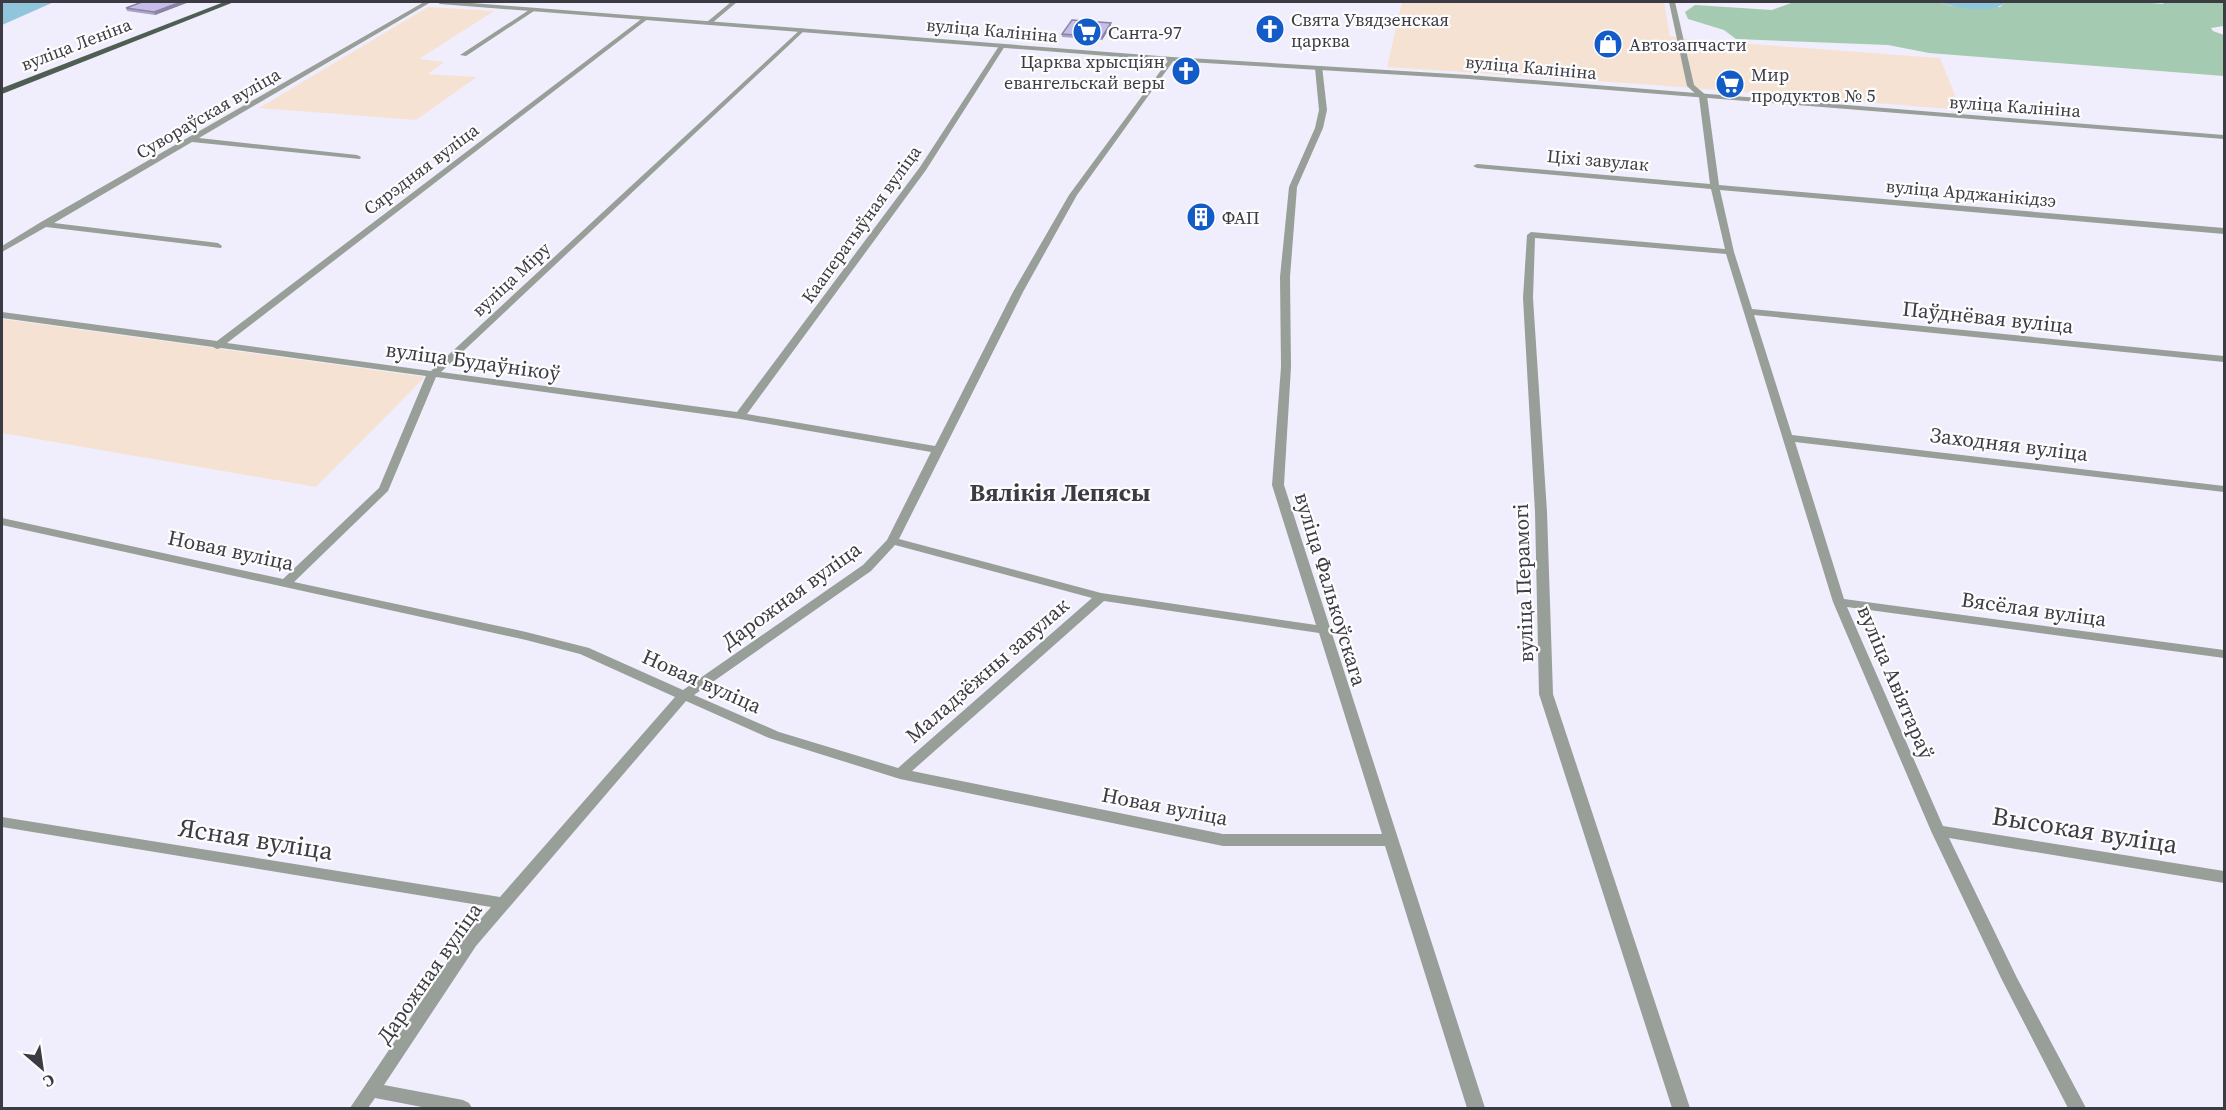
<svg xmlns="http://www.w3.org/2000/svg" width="2226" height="1110" font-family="'Source Serif 4',serif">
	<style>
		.industrial { fill: #f6e2d3 }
		.green { fill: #a4cbb1 }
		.water { fill: #90c6dc }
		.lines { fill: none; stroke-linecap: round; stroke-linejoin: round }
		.minor { fill: #979f98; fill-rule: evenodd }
		.tertiary { fill: #979f98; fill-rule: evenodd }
		.primary { fill: #4f5e52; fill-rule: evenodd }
		.wall { fill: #aca3c9 }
		.shaded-wall { fill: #8c84a4 }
		.building { fill: #c8bdea; stroke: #8c84a4; stroke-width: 1.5 }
		.labels { text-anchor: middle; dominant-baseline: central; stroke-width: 4.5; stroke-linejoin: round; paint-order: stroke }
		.far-poi-label { font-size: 18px; fill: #3c3a43; stroke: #fdfdfd; text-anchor: start }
		.far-street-label { font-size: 18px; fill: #3c3a43; stroke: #fdfdfd }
		.street-label { font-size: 21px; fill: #3c3a43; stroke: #fdfdfd }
		.quarter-label { font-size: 24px; font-weight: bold; fill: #3c3a43; stroke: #fdfdfd }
		.near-street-label { font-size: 26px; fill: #3c3a43; stroke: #fdfdfd }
	</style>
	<rect width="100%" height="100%" fill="#f0eefc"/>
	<path class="industrial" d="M 1402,2 L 1664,2 L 1670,36 L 1685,39 L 1940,58 L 1961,110 L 1654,85 L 1387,67 Z
		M 428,7 L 494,11 L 419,59 L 444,62 L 428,74 L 477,77 L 416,120 L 259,108 Z
		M 2,319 L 425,377 L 316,487 L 2,433 Z"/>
	<path class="green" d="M 1794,2 L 1937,2 L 1952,6 L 2000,7 L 2006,2 L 2140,2 L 2163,4 L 2164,2 L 2224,2 L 2224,26 L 2211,28 L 2213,31 L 2224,35 L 2224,76 L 1929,53 L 1888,45 L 1736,39 L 1724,30 L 1688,19 L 1685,12 L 1695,5 L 1772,10 Z"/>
	<path class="water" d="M 2,2 L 54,2 L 2,25 Z
		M 1937,2 L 2006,2 C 1991,16 1956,7 1937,2 Z"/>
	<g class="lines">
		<path class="minor" d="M 424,2 L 431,2 L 199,138 L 357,155 L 361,157 L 360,159 L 192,142 L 54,223 L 218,243 L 222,246 L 221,248 L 46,227 L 2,252 L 2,246 L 41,222 Z
			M 731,2 L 737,2 L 711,24 L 707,24 L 707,22 Z
			M 1669,2 L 1675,2 L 1694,85 L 1707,96 L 1719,185 L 2224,228 L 2224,234 L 1720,190 L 1734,252 L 1752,309 L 2224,356 L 2224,362 L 1754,315 L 1792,435 L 2224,486 L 2224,492 L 1795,442 L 1844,599 L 2224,650 L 2224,658 L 1847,607 L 1943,826 L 2224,871 L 2224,883 L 1949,838 L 2017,978 L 2086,1108 L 2068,1108 L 2002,980 L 1931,831 L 1833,602 L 1726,254 L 1535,238 L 1533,298 L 1547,512 L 1553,694 L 1690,1108 L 1672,1108 L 1539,694 L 1535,512 L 1523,298 L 1527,235 L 1531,232 L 1725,249 L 1711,189 L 1477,168 L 1473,166 L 1477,164 L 1710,184 L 1699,97 L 1687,86 Z
			M 532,8 L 537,9 L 466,56 L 460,55 Z
			M 644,17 L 649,18 L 227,343 L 431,371 L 802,28 L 805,30 L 804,31 L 441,372 L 737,412 L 920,167 L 999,46 L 1002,44 L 1005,46 L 926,170 L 747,414 L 935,446 L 1013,292 L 1069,195 L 1170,58 L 1174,58 L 1174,60 L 1077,195 L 1023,292 L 899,539 L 1101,593 L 1316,625 L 1272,485 L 1281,367 L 1280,277 L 1289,187 L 1315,128 L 1319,110 L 1315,68 L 1322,66 L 1327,110 L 1323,128 L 1297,187 L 1290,277 L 1291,367 L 1284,485 L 1485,1108 L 1467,1108 L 1385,846 L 1223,846 L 900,779 L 769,738 L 686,701 L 476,946 L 384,1085 L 463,1100 L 469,1103 L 472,1108 L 427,1108 L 375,1098 L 368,1108 L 350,1108 L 464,938 L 491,907 L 2,827 L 2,817 L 500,897 L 675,697 L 580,654 L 526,640 L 2,525 L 2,518 L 283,579 L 379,488 L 426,376 L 221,348 L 217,349 L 213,347 L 2,318 L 2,312 L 217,341 ZM 436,377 L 740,419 L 931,452 L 887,540 L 863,565 L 683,690 L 589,648 L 526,632 L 294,582 L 388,491 ZM 895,545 L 1092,598 L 898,768 L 779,732 L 694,695 L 871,571 ZM 1104,601 L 1319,633 L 1382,834 L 1223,834 L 912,771 Z"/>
		<path class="tertiary" d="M 437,2 L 459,2 L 1172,57 L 1469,75 L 2224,135 L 2224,139 L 1469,79 L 1172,61 L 440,4 Z"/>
		<path class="primary" d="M 224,2 L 234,2 L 2,94 L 2,88 Z"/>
	</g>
	<path class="wall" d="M 189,2 L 155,15 L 127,11 L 126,8 Z
		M 1111,26 L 1102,40 L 1062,37 L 1062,34 Z"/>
	<path class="shaded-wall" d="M 181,2 L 189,2 L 155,15 L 154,12 Z
		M 1111,23 L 1111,26 L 1102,40 L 1102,37 Z"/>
	<path class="building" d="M 142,2 L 181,2 L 154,12 L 126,8 Z
		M 1072,20 L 1111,23 L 1102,37 L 1062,34 Z"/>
	<defs>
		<g id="church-disc" transform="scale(1.5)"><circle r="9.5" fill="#135cc7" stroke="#fdfdfd"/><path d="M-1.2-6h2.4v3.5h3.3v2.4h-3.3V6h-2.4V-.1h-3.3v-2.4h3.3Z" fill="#fff"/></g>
		<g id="supermarket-disc" transform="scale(1.5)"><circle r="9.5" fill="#135cc7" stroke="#fdfdfd"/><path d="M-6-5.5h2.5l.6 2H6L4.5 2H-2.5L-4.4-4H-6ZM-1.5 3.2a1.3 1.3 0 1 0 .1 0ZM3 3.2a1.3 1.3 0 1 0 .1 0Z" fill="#fff"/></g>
		<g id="shop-disc" transform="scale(1.5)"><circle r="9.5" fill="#135cc7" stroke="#fdfdfd"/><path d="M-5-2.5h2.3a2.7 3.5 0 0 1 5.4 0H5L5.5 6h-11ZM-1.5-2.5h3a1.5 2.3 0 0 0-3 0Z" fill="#fff"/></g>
		<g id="building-disc" transform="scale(1.5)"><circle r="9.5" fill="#135cc7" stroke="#fdfdfd"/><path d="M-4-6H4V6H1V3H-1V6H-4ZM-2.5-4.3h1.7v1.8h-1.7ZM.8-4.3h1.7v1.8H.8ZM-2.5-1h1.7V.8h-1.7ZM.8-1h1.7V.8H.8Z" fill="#fff"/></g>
	</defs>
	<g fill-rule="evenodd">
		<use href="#church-disc" x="1270" y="29"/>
		<use href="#supermarket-disc" x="1087" y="32"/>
		<use href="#shop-disc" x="1608" y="44"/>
		<use href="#church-disc" x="1186" y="71"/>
		<use href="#supermarket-disc" x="1730" y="84"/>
		<use href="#building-disc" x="1201" y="217"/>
	</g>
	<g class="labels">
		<g class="far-poi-label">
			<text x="1291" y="19">Свята Увядзенская<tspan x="1291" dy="21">царква</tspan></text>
			<text x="1108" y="32">Санта-97</text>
			<text x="1629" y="44">Автозапчасти</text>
			<text x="1165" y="61" text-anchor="end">Царква хрысціян<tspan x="1165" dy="21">евангельскай веры</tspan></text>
			<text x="1751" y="74">Мир<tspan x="1751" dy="21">продуктов № 5</tspan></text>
			<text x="1222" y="217">ФАП</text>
		</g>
		<g class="far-street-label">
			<text transform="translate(992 30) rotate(5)">вуліца Калініна</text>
			<text transform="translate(76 44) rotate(-21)">вуліца Леніна</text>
			<text transform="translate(1531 67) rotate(5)">вуліца Калініна</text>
			<text transform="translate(2015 106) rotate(4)">вуліца Калініна</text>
			<text transform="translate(208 113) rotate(-30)">Сувораўская вуліца</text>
			<text transform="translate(1598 160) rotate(5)">Ціхі завулак</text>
			<text transform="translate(421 169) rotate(-37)">Сярэдняя вуліца</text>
			<text transform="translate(1971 193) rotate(5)">вуліца Арджанікідзэ</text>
			<text transform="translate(861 224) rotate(-54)">Кааператыўная вуліца</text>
			<text transform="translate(511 279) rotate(-43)">вуліца Міру</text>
		</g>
		<g class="street-label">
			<text transform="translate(1988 317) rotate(6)">Паўднёвая вуліца</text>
			<text transform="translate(473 361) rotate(8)">вуліца Будаўнікоў</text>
			<text transform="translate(2009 444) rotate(7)">Заходняя вуліца</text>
			<text transform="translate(231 550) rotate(12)">Новая вуліца</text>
			<text transform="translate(1523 583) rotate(-92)">вуліца Перамогі</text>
			<text transform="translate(1331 589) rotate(73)">вуліца Фалькоўскага</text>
			<text transform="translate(791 595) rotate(-36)">Дарожная вуліца</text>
			<text transform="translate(2034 609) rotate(8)">Вясёлая вуліца</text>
			<text transform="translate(987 670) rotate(-41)">Маладзёжны завулак</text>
			<text transform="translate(702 681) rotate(24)">Новая вуліца</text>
			<text transform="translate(1896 682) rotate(67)">вуліца Авіятараў</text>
			<text transform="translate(1165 806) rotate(11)">Новая вуліца</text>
			<text transform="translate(429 973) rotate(-55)">Дарожная вуліца</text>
		</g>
		<g class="quarter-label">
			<text x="1060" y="492">Вялікія Лепясы</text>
		</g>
		<g class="near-street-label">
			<text transform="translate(2085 830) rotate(9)">Высокая вуліца</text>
			<text transform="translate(256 839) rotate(9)">Ясная вуліца</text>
		</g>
	</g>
	<rect width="2226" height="1110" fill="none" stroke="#3c3a43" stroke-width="6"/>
	<g transform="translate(42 1068) rotate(151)" stroke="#fdfdfd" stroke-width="4.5" paint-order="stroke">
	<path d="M0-4.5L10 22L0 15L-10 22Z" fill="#3c3a43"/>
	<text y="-9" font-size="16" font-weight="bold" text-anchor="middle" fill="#3c3a43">С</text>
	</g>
</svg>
